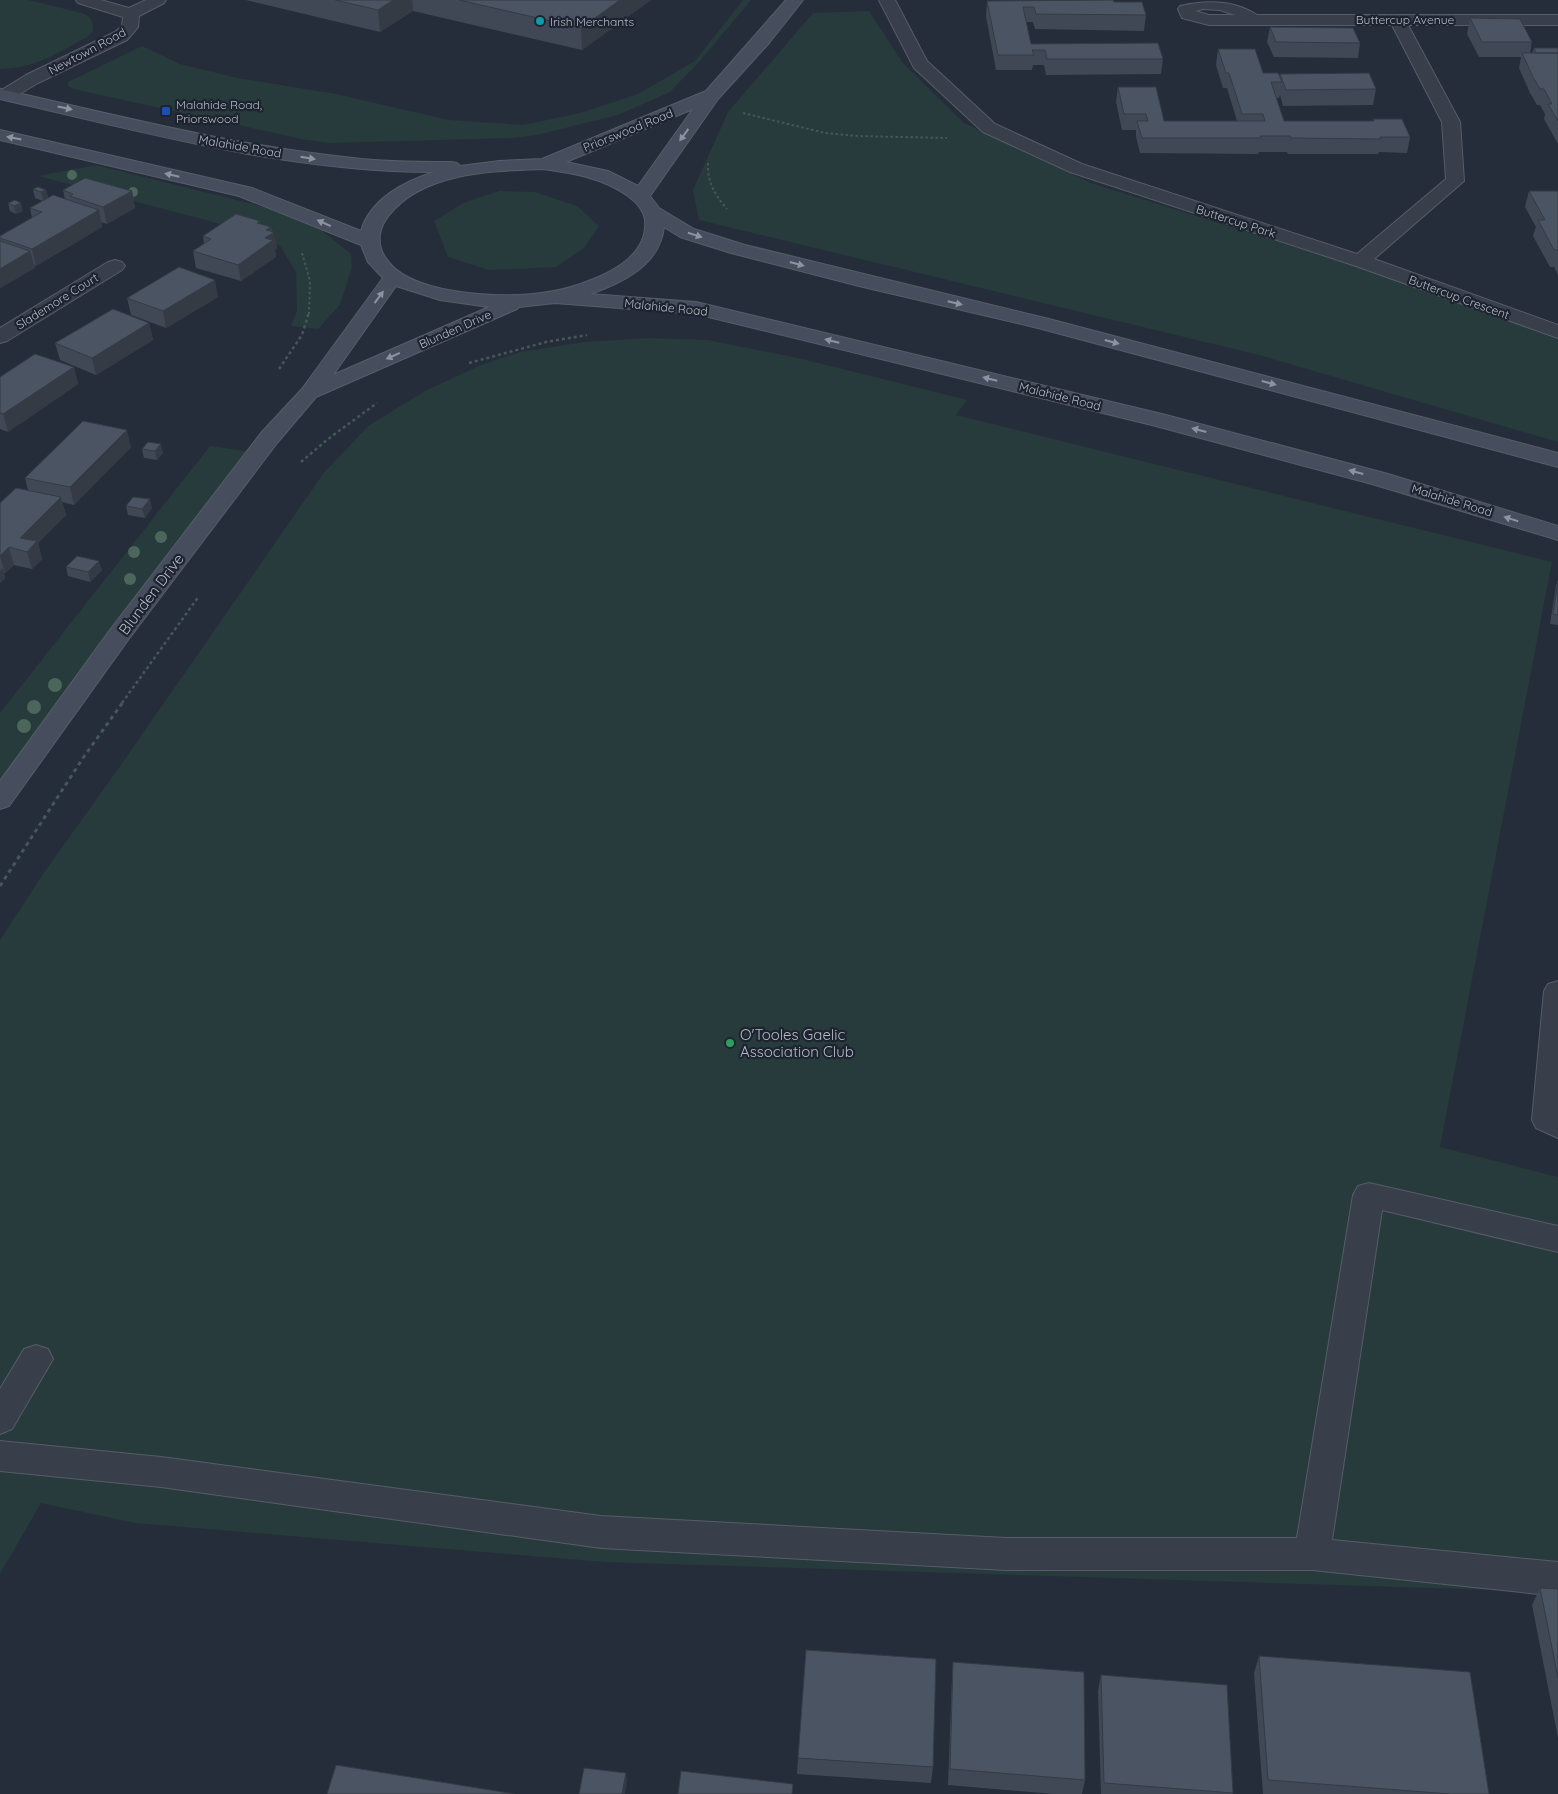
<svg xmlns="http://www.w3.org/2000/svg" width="1558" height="1794" font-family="Quicksand,sans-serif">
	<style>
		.green { fill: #273a3c }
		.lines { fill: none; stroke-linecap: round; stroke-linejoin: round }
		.lane-casing { stroke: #565d68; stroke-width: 2 }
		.street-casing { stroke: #565d68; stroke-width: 2 }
		.secondary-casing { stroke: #565d68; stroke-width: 2 }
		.path-far2 { stroke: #46575a; stroke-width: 2; stroke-dasharray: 2.5 2.5; stroke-linecap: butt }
		.path-far1 { stroke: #46575a; stroke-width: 2.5; stroke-dasharray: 3 3; stroke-linecap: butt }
		.path { stroke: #46575a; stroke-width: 3; stroke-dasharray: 4 4; stroke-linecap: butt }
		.lane { fill: #383f4a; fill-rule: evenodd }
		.street { fill: #383f4a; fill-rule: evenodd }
		.secondary { fill: #464e5d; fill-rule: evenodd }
		.tree { fill: #4c665c }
		.wall { fill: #404855 }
		.shaded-wall { fill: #343b45 }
		.building { fill: #4b5463; stroke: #343b45 }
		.oneway { fill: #8d94a1 }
		.culture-dot { fill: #0f9aa8; stroke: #1d242f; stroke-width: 2 }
		.transit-dot { fill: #1a4fb4; stroke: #1d242f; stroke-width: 2 }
		.leisure-dot { fill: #2e9e5b; stroke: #1d242f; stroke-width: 2 }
		.labels { text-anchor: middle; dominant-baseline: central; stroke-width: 4.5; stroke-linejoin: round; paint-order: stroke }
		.far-street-label { font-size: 12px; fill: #b3bac6; stroke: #1d242f }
		.far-poi-label { font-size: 12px; fill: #b3bac6; stroke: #1d242f; text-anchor: start }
		.street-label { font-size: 15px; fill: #b3bac6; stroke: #1d242f }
		.poi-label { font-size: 15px; fill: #b3bac6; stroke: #1d242f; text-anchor: start }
	</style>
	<rect width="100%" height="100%" fill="#252d3a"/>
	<path class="green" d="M 0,0 L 29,0 L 82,13 C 92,17 93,21 93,32 L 87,37 C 56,54 36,68 0,69 Z
		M 743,0 L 751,0 L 700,61 L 670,92 L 618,115 L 537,135 L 513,138 L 330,143 L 306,140 L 73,89 L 68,86 L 68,82 L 142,46 L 180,64 L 238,78 L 336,94 L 449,120 L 523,125 L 580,113 L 638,94 L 695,61 Z
		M 869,11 L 902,62 L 964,123 L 1091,183 L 1487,307 L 1558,334 L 1558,442 L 1259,355 L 699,220 L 693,190 L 728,112 L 813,13 Z
		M 96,165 L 265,207 L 319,228 L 351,254 L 352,267 L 340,305 L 318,329 L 291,326 L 297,311 L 296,272 L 280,246 L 259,234 L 38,176 Z
		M 499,191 L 535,192 L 577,206 L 599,226 L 584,248 L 556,267 L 489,270 L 448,257 L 434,221 L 463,203 Z
		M 648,338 L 708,340 L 798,358 L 967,400 L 956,415 L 1552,562 L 1440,1147 L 1558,1177 L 1558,1592 L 604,1562 L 135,1523 L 41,1503 L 0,1574 L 0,940 L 43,874 L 118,769 L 323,474 L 368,426 L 425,391 L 481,365 L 520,352 L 584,342 Z
		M 210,446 L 253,452 L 0,799 L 0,713 Z"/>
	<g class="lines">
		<g class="lane-casing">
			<path id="lane" d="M 1369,1183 L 1558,1226 L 1558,1252 L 1382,1210 L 1332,1540 L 1558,1562 L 1558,1596 L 1312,1570 L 1006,1570 L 601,1548 L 161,1487 L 0,1471 L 0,1441 L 161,1457 L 601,1516 L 1006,1538 L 1297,1538 L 1353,1195 L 1358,1186 Z
				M 36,1345 L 48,1349 L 53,1359 L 12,1429 L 0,1434 L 0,1389 L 24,1349 Z"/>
		</g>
		<g class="street-casing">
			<path id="street" d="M 76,0 L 101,0 L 129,8 L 146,0 L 166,0 L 164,3 L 139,16 L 138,27 L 127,40 L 38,83 L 11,99 L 0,99 L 0,91 L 26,75 L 115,32 L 122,26 L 123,17 L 78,3 Z
				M 879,0 L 895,0 L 927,61 L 995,124 L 1082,164 L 1357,254 L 1446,179 L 1442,122 L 1392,25 L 1209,25 L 1182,18 L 1178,9 L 1180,6 C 1207,0 1234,0 1257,15 L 1558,15 L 1558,25 L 1408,25 L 1460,122 L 1464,181 L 1374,259 L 1558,325 L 1558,338 L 1353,265 L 1070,172 L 983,132 L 914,68 ZM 1203,9 L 1220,10 L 1235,15 L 1209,15 L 1195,11 Z
				M 115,260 L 122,262 L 125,266 L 122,270 L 7,341 L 0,343 L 0,328 L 108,262 Z
				M 1558,981 L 1558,1138 L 1536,1128 L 1532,1120 L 1544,991 L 1548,984 Z"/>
		</g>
		<g class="secondary-casing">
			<path id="secondary" d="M 786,0 L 803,0 L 769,43 L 718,99 L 650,196 L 659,208 L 694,229 L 745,245 L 1049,319 L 1558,453 L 1558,467 L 1038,328 L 859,286 L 731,253 L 680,237 L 664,227 C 660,265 622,283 590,294 L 696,302 L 1166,415 L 1388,474 L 1558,526 L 1558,540 L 1372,484 L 1152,425 L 696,314 L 555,303 L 519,307 L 517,309 L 316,397 L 277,443 L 128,640 L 9,806 L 0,809 L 0,781 L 110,630 L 261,433 L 302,389 L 383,278 L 368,262 L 361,245 L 239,196 L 0,140 L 0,130 L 252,188 L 361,231 C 370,199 405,181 434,172 C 287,172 143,132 0,99 L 0,89 C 116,115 234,146 353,158 C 385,162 418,162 451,162 L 457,163 L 460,166 L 499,161 L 542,159 L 706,91 ZM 693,109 L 638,186 L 608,171 L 566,162 ZM 543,169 C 573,173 603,178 628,196 C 636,202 644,210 645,220 C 648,252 617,270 591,280 C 548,298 499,298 454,291 C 430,287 398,279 385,257 C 376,243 379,227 389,215 C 424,172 491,171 543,169 ZM 396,286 L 440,300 L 489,307 L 333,375 Z"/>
		</g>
		<path class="path-far2" d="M 743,113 L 825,133 L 857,136 L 947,138
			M 708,163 C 707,182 715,195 727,209
			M 302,253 L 310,281 L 309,314"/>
		<path class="path-far1" d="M 469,363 L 546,342 L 587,335
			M 279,369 L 302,335 L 309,312
			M 301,462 L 328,439 L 377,403
			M 122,703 L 199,596"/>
		<path class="path" d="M 0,886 L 83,758 L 123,702"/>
		<use href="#lane" class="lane"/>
		<use href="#street" class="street"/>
		<use href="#secondary" class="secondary"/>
	</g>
	<g class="tree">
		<circle cx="72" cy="175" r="5"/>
		<circle cx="133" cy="192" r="5"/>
		<circle cx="161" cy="537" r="6"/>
		<circle cx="134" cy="552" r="6"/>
		<circle cx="130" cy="579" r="6"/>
		<circle cx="55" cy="685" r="7"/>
		<circle cx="34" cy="707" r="7"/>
		<circle cx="24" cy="726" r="7"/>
	</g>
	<path class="wall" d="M 246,0 L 651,0 L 582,50 L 413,11 L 380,32 Z
		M 987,1 L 1146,15 L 1144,31 L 1035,29 L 1033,22 L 1026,22 L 1031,44 L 1163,59 L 1161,74 L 1046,75 L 1044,65 L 1033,65 L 1032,70 L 996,70 L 986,16 Z
		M 1470,18 L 1532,42 L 1530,53 L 1532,53 L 1534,48 L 1558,48 L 1558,144 L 1544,119 L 1545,114 L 1540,105 L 1537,105 L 1530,93 L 1519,68 L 1521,57 L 1479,57 L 1467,34 Z
		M 1270,27 L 1360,43 L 1358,58 L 1274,57 L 1267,42 Z
		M 1218,49 L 1263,73 L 1279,76 L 1280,74 L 1376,89 L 1373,105 L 1283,106 L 1280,95 L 1279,98 L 1276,98 L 1284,121 L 1373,121 L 1373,119 L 1410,137 L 1407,153 L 1379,152 L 1378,154 L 1288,154 L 1287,152 L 1259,152 L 1258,154 L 1140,153 L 1136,137 L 1136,130 L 1122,130 L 1116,102 L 1118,87 L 1164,121 L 1237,121 L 1227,88 L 1223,88 L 1216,65 Z
		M 33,189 L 46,190 L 48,198 L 43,201 L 35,198 Z
		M 63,190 L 132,191 L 135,208 L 107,224 L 101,222 L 102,227 L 36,266 L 34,265 L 35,268 L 0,288 L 0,236 L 32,218 L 30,208 L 65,199 Z
		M 1529,191 L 1558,191 L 1558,275 L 1554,267 L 1550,267 L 1533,236 L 1536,227 L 1525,207 Z
		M 8,203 L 23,211 L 16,214 L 10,211 Z
		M 260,224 L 271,227 L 277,248 L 275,250 L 276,257 L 241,281 L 196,268 L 193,251 L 204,244 L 203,236 Z
		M 218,297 L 166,328 L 131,315 L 127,298 Z
		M 149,323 L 153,340 L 96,375 L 60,360 L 55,343 Z
		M 74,367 L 78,384 L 8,432 L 0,429 L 0,377 Z
		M 148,442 L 163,453 L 157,460 L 144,458 L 142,449 Z
		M 131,447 L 74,505 L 62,502 L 66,515 L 38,543 L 42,559 L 32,569 L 14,565 L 5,573 L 4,573 L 5,578 L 0,583 L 0,503 L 28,490 L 25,478 Z
		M 126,506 L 152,508 L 145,518 L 128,515 Z
		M 66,567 L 102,570 L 90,582 L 68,576 Z
		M 1558,580 L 1558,625 L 1550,624 L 1556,586 Z
		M 1540,1588 L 1558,1589 L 1558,1738 L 1532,1605 Z
		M 1259,1656 L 1489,1794 L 1263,1794 L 1254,1673 Z
		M 953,1662 L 1085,1780 L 1082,1794 L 1054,1794 L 948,1785 L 952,1678 Z
		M 1101,1675 L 1233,1793 L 1232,1794 L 1101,1794 L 1098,1691 Z
		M 798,1758 L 933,1767 L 931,1783 L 797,1774 Z"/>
	<path class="shaded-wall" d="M 393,0 L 412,0 L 413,11 L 380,32 L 378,10 Z
		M 620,0 L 651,0 L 582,50 L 581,28 Z
		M 46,190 L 48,198 L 43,201 L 41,192 Z
		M 132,191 L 135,208 L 107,224 L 103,207 Z
		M 21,203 L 23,211 L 16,214 L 14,206 Z
		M 99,210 L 102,227 L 36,266 L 32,249 Z
		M 271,227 L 272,234 L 274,232 L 277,248 L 275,250 L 276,257 L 241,281 L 238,265 L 265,238 L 266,230 Z
		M 30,251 L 35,268 L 0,288 L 0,269 Z
		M 215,280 L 218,297 L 166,328 L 163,311 Z
		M 149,323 L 153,340 L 96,375 L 92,358 Z
		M 74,367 L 78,384 L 8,432 L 3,414 Z
		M 127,430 L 131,447 L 74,505 L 70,487 Z
		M 161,444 L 163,453 L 157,460 L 155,451 Z
		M 61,497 L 66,515 L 38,543 L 42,559 L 32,569 L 27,552 L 20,538 Z
		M 150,499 L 152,508 L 145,518 L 142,509 Z
		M 9,547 L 14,565 L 5,573 L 0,556 Z
		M 99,561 L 102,570 L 90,582 L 88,572 Z
		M 3,568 L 5,578 L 0,583 L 0,571 Z
		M 626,1773 L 627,1781 L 625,1794 L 622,1794 Z"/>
	<path class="building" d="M 335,0 L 393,0 L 378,10 Z
		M 459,0 L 620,0 L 581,28 Z
		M 1113,0 L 1114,2 L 1142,2 L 1146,15 L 1036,14 L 1034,7 L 1023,7 L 1031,44 L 1158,43 L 1163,59 L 1047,59 L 1045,50 L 1032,50 L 1034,55 L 998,55 L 987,1 Z
		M 1470,18 L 1520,19 L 1532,42 L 1482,42 Z
		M 1270,27 L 1353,28 L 1360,43 L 1276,42 Z
		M 1534,48 L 1558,48 L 1558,53 L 1536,53 Z
		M 1218,49 L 1255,49 L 1263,73 L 1278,73 L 1282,82 L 1271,82 L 1284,121 L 1374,121 L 1373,119 L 1402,119 L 1410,137 L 1380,137 L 1381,139 L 1291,138 L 1290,136 L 1260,136 L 1261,138 L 1142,138 L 1137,121 L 1148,121 L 1146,114 L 1124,114 L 1118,87 L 1156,87 L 1164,121 L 1265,121 L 1263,114 L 1242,114 L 1229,73 L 1226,73 Z
		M 1522,53 L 1558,53 L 1558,121 L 1548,104 L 1552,104 L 1544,89 L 1540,89 L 1533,77 Z
		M 1369,73 L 1376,89 L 1286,90 L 1280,74 Z
		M 85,178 L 132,191 L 103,207 L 70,196 L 73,194 L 63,190 Z
		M 38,187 L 46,190 L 41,192 L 33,189 Z
		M 1529,191 L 1558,191 L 1558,250 L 1554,250 L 1538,220 L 1545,220 Z
		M 53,195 L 99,210 L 32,249 L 0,238 L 0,236 L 42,212 L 30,208 Z
		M 15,200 L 21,203 L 14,206 L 8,203 Z
		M 236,214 L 260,221 L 257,223 L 271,227 L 266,230 L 274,232 L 265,238 L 273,240 L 238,265 L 193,251 L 211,239 L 203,236 Z
		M 0,241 L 30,251 L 0,269 Z
		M 179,267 L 215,280 L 163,311 L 127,298 Z
		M 113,309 L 149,323 L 92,358 L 55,343 Z
		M 35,354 L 74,367 L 3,414 L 0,413 L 0,377 Z
		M 83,421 L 127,430 L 70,487 L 25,478 Z
		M 148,442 L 161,444 L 155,451 L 142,449 Z
		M 16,488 L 61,497 L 20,538 L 37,541 L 27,552 L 9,547 L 0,556 L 0,503 Z
		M 133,497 L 150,499 L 142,509 L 126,506 Z
		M 77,556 L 99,561 L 88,572 L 66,567 Z
		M 1558,582 L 1558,615 L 1553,614 Z
		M 1540,1588 L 1558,1589 L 1558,1678 Z
		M 806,1650 L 936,1659 L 933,1767 L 798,1758 Z
		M 1259,1656 L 1470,1672 L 1489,1794 L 1451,1794 L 1268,1780 Z
		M 953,1662 L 1084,1672 L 1085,1780 L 950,1769 Z
		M 1101,1675 L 1227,1685 L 1233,1793 L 1104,1783 Z
		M 336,1765 L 515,1794 L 327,1794 Z
		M 584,1768 L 626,1773 L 622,1794 L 579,1794 Z
		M 681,1771 L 793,1784 L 792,1794 L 678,1794 Z"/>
	<defs><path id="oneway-solid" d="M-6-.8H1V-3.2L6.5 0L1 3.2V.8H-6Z" transform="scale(1.25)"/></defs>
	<g class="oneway">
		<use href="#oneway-solid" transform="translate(65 108) rotate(12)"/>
		<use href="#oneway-solid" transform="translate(684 135) rotate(126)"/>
		<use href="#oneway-solid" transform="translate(14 138) rotate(-169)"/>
		<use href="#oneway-solid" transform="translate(308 158) rotate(9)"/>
		<use href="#oneway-solid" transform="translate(172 175) rotate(-167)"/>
		<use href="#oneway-solid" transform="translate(324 223) rotate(-156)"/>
		<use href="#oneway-solid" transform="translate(695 235) rotate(18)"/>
		<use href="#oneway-solid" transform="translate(797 264) rotate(15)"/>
		<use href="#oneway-solid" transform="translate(379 297) rotate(-54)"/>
		<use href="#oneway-solid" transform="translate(955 303) rotate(13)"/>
		<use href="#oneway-solid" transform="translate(832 341) rotate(-166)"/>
		<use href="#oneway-solid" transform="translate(1112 342) rotate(15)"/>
		<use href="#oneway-solid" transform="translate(393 356) rotate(156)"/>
		<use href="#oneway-solid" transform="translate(990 379) rotate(-166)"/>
		<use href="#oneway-solid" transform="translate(1269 383) rotate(15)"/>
		<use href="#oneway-solid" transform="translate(1199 430) rotate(-165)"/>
		<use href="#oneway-solid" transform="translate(1356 472) rotate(-165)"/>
		<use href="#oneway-solid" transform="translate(1511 519) rotate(-163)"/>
	</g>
	<circle class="culture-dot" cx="540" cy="21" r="5"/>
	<rect class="transit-dot" x="161" y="106" width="10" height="10" rx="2.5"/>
	<circle class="leisure-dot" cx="730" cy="1043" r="5"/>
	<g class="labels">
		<g class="far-street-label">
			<text x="1405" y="19">Buttercup Avenue</text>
			<text transform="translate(87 51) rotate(-28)">Newtown Road</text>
			<text transform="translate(628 130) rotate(-22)">Priorswood Road</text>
			<text transform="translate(240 146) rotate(10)">Malahide Road</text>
			<text transform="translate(1236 221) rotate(18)">Buttercup Park</text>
			<text transform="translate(1459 297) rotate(20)">Buttercup Crescent</text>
			<text transform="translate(57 301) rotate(-32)">Slademore Court</text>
			<text transform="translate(666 307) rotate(6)">Malahide Road</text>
			<text transform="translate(455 329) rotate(-24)">Blunden Drive</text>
			<text transform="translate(1060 396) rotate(14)">Malahide Road</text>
			<text transform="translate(1452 500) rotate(17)">Malahide Road</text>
		</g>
		<g class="far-poi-label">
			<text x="550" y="21">Irish Merchants</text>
			<text x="176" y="104">Malahide Road,<tspan x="176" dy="14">Priorswood</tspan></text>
		</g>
		<g class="street-label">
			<text transform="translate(151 594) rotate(-53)">Blunden Drive</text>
		</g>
		<g class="poi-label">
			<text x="740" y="1034">O'Tooles Gaelic<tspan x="740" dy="17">Association Club</tspan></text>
		</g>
	</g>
</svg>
